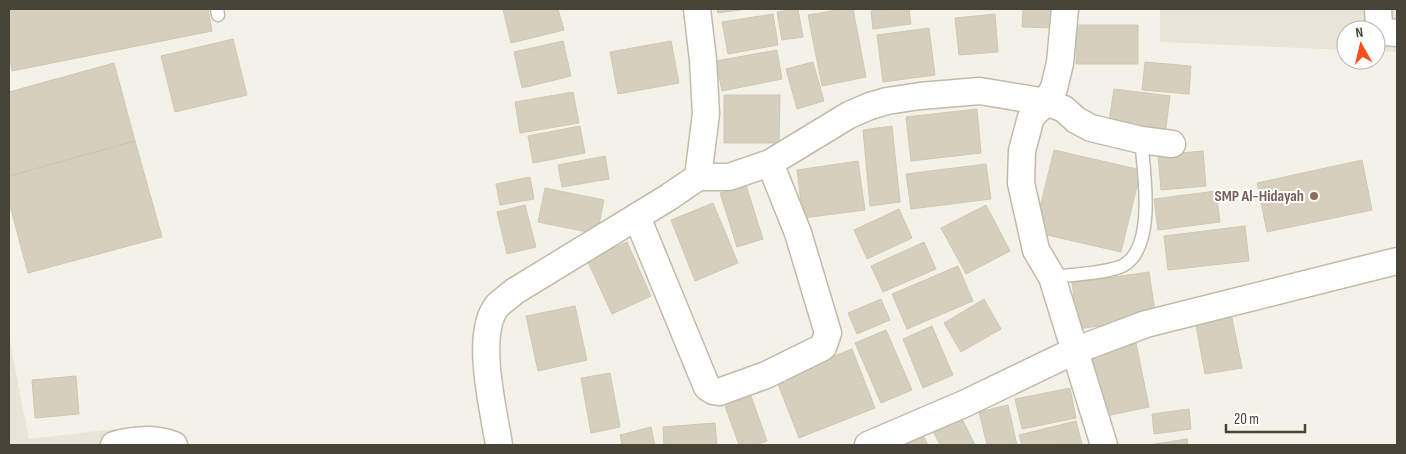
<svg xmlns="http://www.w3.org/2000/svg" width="1406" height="454" font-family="'Sofia Sans Condensed',sans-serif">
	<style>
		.residential { fill: #e8e4d7 }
		.building { fill: #d6cfbe; stroke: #d1c7b1 }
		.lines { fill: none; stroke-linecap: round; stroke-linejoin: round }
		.lane-casing { stroke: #c0bbab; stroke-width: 15 }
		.street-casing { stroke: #c0bbab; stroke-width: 29 }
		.lane { stroke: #fff; stroke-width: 12 }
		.street { stroke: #fff; stroke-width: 26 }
		.education-dot { fill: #8d6e63; stroke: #fff; stroke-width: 2 }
		.labels { text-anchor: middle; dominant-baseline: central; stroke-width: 4; stroke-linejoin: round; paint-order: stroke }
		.education-label { font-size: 16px; font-weight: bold; fill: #785e54; stroke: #fff; text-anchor: end }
	</style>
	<rect width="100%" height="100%" fill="#f4f2e8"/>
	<path class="residential" d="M 1160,9 L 1397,9 L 1397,52 L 1376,51 L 1376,30 L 1346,30 L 1346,50 L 1160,42 Z
		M 9,337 L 29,439 L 115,429 L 121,445 L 9,445 Z"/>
	<path class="building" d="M 9,9 L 208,9 L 212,31 L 12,71 L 9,53 Z
		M 503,9 L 558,9 L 564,30 L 511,43 Z
		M 717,9 L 747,9 L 718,13 Z
		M 798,9 L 803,37 L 782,40 L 777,12 Z
		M 844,9 L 853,9 L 866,77 L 822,86 L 808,15 Z
		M 889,9 L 909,9 L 911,24 L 873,29 L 871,11 Z
		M 1023,9 L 1056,9 L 1056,28 L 1022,27 Z
		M 773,14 L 778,45 L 728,54 L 722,22 Z
		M 995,14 L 998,52 L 959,55 L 955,18 Z
		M 1077,25 L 1138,25 L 1138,64 L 1076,64 Z
		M 929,28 L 935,75 L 883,82 L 877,35 Z
		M 233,39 L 247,95 L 175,112 L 161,56 Z
		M 563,41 L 571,76 L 522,88 L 514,52 Z
		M 671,41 L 679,83 L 618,94 L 610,52 Z
		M 777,50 L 782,79 L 722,91 L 716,61 Z
		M 813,62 L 824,101 L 797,109 L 786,69 Z
		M 1145,62 L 1191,66 L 1189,94 L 1142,90 Z
		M 114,63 L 135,141 L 9,176 L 9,92 Z
		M 1114,89 L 1170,96 L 1165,135 L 1108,128 Z
		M 573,92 L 579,123 L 520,133 L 515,102 Z
		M 724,95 L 780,95 L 779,143 L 724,143 Z
		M 977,109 L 981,153 L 911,161 L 906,117 Z
		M 580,126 L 585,153 L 533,163 L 528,136 Z
		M 892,126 L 900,202 L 870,206 L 863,130 Z
		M 135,141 L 162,237 L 28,273 L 9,202 L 9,176 Z
		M 1054,150 L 1141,170 L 1121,252 L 1034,232 Z
		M 1203,151 L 1206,186 L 1161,190 L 1158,155 Z
		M 605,156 L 609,179 L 562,187 L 558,165 Z
		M 1362,160 L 1372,210 L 1267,232 L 1257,183 Z
		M 858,161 L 865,210 L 803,218 L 797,170 Z
		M 986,164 L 991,199 L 911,209 L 906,174 Z
		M 530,177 L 534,199 L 500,205 L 496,184 Z
		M 746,185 L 763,239 L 737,247 L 720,193 Z
		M 545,188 L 604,200 L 597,234 L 538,222 Z
		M 1216,191 L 1220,222 L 1158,230 L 1154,199 Z
		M 713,203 L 738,263 L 695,281 L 671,220 Z
		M 525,205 L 536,247 L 507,254 L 497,212 Z
		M 986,205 L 1010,251 L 966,274 L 941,228 Z
		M 899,209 L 912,238 L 867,259 L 854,230 Z
		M 1245,226 L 1249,261 L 1168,270 L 1164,236 Z
		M 627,242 L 651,296 L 612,314 L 587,260 Z
		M 924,242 L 936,269 L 883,292 L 871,266 Z
		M 958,266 L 973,301 L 907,329 L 892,294 Z
		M 1149,272 L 1156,318 L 1078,329 L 1072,283 Z
		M 881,299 L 890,320 L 857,334 L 848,313 Z
		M 984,299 L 1001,329 L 961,352 L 944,323 Z
		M 575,306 L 587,360 L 538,371 L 526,316 Z
		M 1231,313 L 1242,368 L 1205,374 L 1195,320 Z
		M 932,326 L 953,375 L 923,388 L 903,339 Z
		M 886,330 L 912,390 L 881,403 L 855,343 Z
		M 1136,343 L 1149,407 L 1101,417 L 1087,353 Z
		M 852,349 L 875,408 L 799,438 L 776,379 Z
		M 610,373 L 620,427 L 591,433 L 581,378 Z
		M 76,376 L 79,414 L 35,418 L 32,380 Z
		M 1070,388 L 1076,418 L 1022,429 L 1015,399 Z
		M 751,396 L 767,441 L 756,445 L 739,445 L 725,406 Z
		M 1008,405 L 1017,445 L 987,445 L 979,412 Z
		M 1189,409 L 1191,429 L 1154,434 L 1152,414 Z
		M 960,415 L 975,445 L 940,445 L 932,429 Z
		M 1076,421 L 1082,444 L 1022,445 L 1019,435 Z
		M 715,423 L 717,445 L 664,445 L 663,427 Z
		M 651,427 L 655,445 L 622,445 L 620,435 Z
		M 924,437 L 928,445 L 905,445 Z
		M 1187,439 L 1188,445 L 1148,445 Z"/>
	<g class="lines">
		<g class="lane-casing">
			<path id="lane" d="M 217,9 L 218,15
				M 1052,277 C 1070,275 1110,273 1124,265 C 1156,246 1144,172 1141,140"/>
		</g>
		<g class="street-casing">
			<path id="street" d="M 1065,9 L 1060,63 L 1054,88 L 1046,102 L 1031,117 L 1022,151 L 1021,183 L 1036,250 L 1052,277 L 1104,445
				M 1378,9 L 1379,25 L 1385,32 L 1397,33
				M 698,177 L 729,177 L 770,163 L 849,115 L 870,106 L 887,101 L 920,96 L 980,91 L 1046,102 L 1064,109 L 1076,120 L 1091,128 L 1141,140 L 1172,144
				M 637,217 L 707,387 L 713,391 L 719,392 L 766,375 L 823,347 L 828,333 L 798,233 L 770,163
				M 114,445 C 132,439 156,438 174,445
				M 499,445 C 494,411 474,335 497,306 C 502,301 509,296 515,291 L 669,197 L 698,177 L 706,114 L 703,60 L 697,9
				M 868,445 L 966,403 L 1074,351 L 1146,324 L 1397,261"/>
		</g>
		<use href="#lane" class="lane"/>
		<use href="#street" class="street"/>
	</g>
	<circle class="education-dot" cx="1314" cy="196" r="5"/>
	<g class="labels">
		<g class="education-label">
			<text x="1304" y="196">SMP Al-Hidayah</text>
		</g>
	</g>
	<rect width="1406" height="454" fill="none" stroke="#484337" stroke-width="20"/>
	<g transform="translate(1361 45) rotate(352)"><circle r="24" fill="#ffffff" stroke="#b6b4af"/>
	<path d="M0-4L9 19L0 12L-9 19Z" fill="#fb5019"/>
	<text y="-8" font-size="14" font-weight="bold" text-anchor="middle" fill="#484337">N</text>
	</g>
	<path d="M1226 424v8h79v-8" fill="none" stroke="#484337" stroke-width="2.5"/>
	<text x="1234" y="424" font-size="15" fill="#484337" stroke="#ffffff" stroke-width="4" paint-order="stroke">20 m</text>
</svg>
